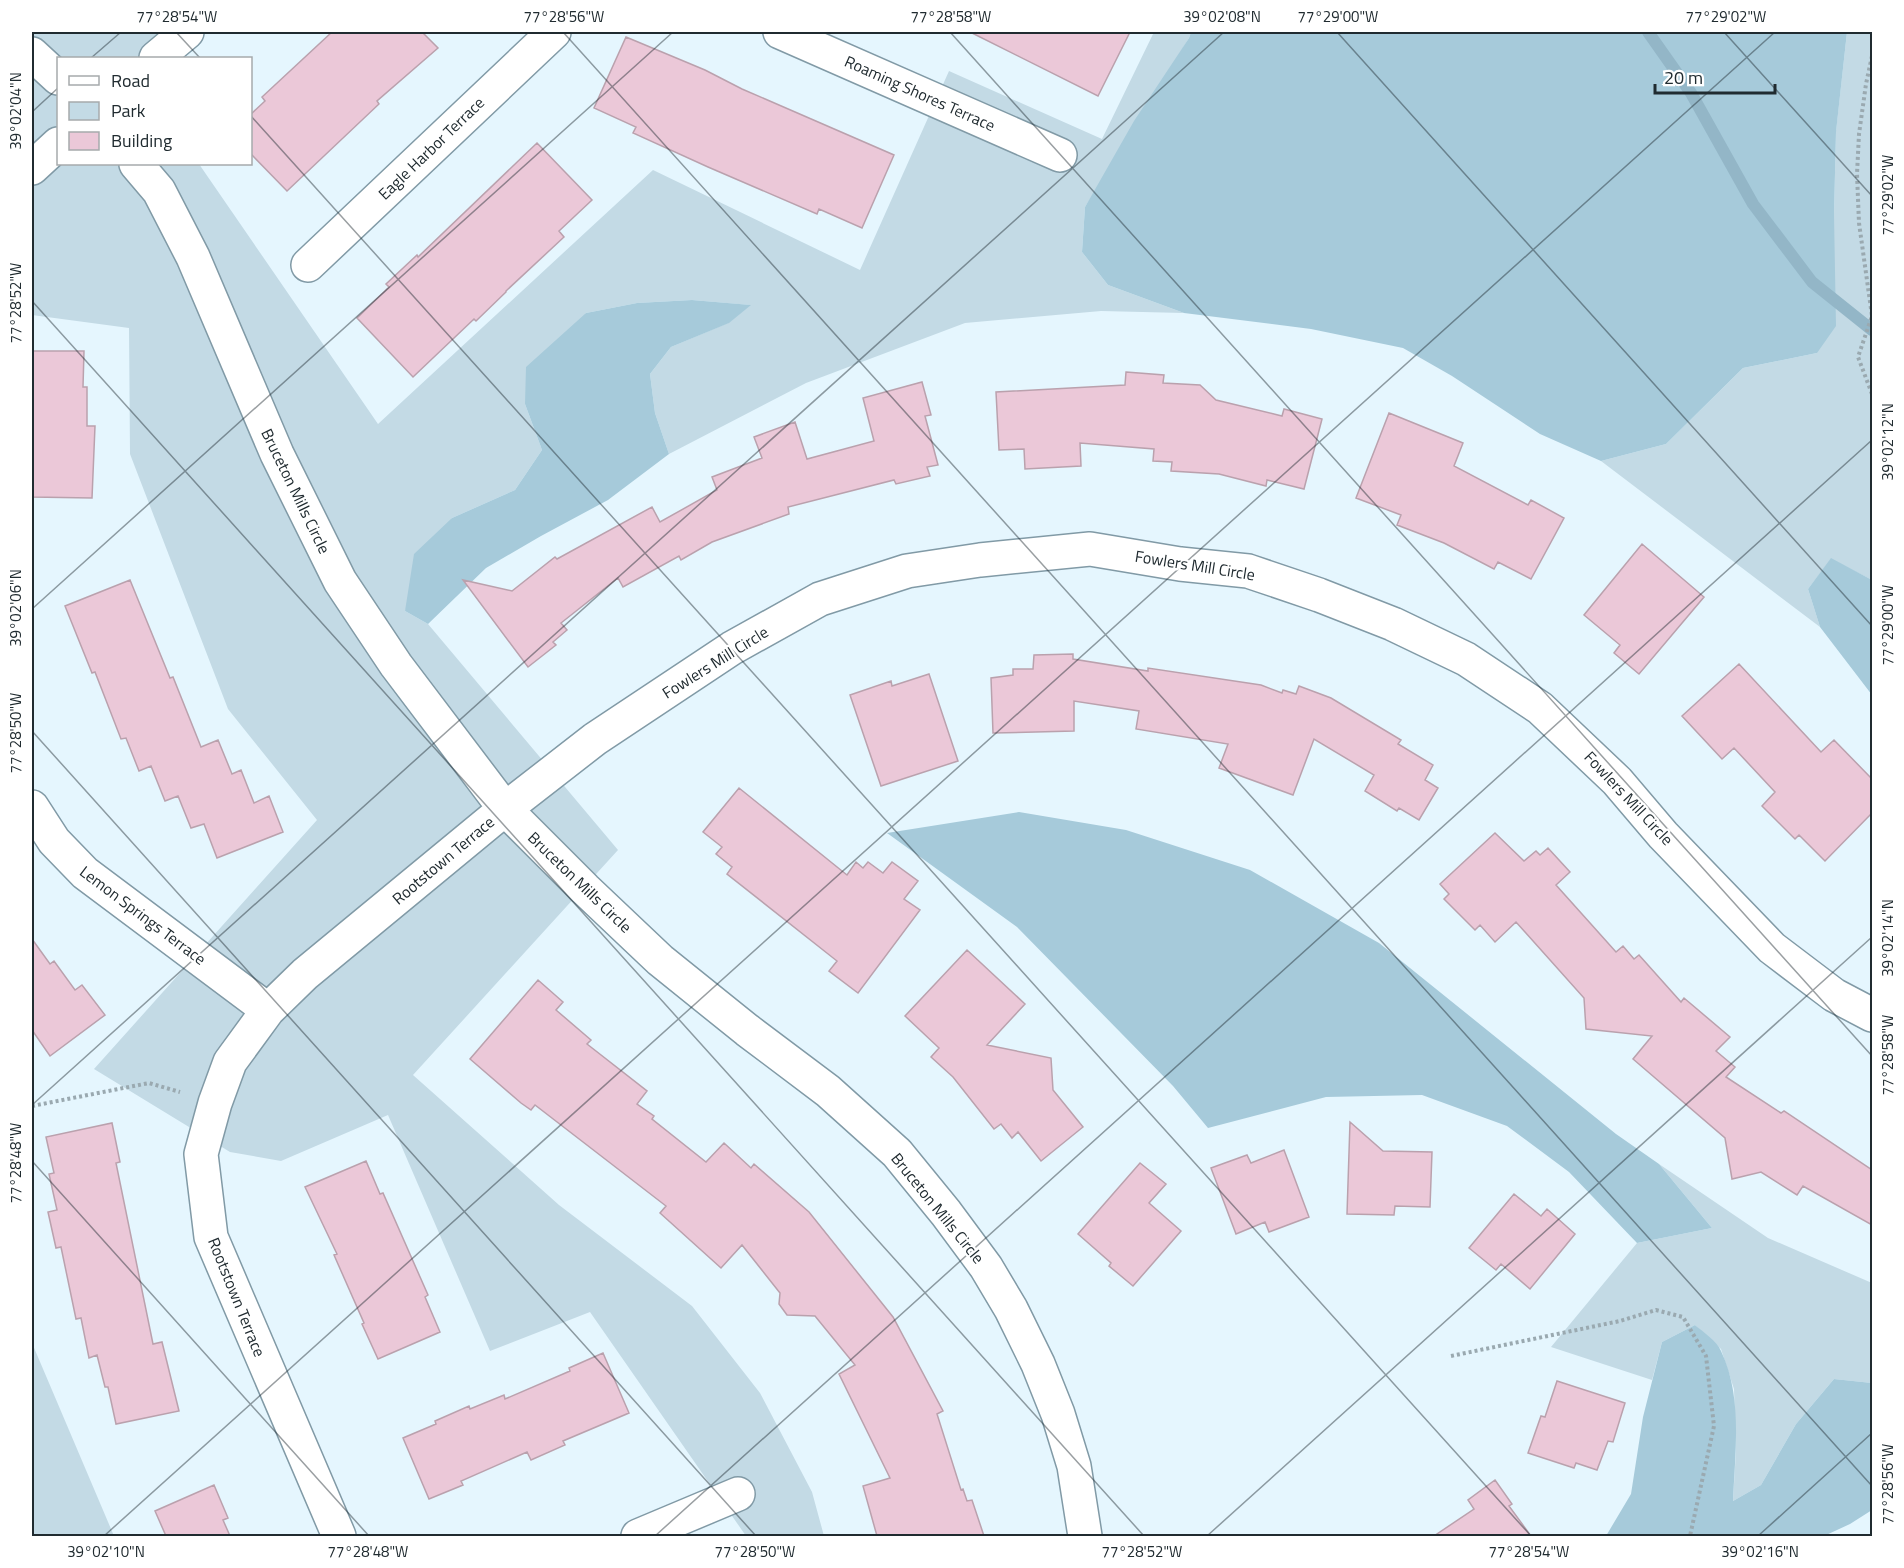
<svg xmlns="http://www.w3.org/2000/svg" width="1904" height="1568" font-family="'Titillium Web',sans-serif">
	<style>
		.green { fill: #c3dae5 }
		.forest { fill: #a6cada }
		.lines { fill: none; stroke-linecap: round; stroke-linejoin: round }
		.stream { stroke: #93b6c7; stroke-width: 12 }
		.building { fill: #ebc8d8; stroke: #baa1ad; stroke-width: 1.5 }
		.minor-casing { stroke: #819aa6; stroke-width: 36 }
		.path { stroke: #9aa9b0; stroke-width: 4; stroke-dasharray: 3 3; stroke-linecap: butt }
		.minor { stroke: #fff; stroke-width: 33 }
		.ticks { fill: none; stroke: #202b30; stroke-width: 1.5; stroke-opacity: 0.45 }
		.labels { text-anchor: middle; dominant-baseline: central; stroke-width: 4.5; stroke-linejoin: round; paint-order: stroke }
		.street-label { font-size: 16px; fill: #202b30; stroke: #fff }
		.neatline { fill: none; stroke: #202b30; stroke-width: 2 }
		.ticks-label { font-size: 15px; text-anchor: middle; fill: #202b30 }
	</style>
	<rect width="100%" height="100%" fill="#e5f6fe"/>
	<path class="green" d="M 32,32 L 172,32 L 173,58 L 58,58 L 58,164 L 199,164 L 378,424 L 653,170 L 860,270 L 949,71 L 1102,139 L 1154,32 L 1191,32 L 1189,38 L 1085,207 L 1082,252 L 1108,285 L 1184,313 L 1101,311 L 965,323 L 806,383 L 669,454 L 655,413 L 650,374 L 671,347 L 728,323 L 750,305 L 692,300 L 637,303 L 586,313 L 525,404 L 542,450 L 515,490 L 452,518 L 405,611 L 428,624 L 618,850 L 413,1075 L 559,1205 L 692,1306 L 760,1393 L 812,1492 L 824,1536 L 746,1536 L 590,1312 L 490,1351 L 388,1115 L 281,1161 L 230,1152 L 94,1069 L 317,820 L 228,709 L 130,454 L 129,328 L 32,315 Z
		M 1847,32 L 1872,32 L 1872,580 L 1831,559 L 1808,589 L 1820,627 L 1601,461 L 1666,444 L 1743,368 L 1817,353 L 1834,215 L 1836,131 Z
		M 1659,1164 L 1768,1238 L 1872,1283 L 1872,1383 L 1834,1379 L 1796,1424 L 1761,1485 L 1733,1501 L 1736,1450 L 1734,1389 L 1721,1349 L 1695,1325 L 1662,1342 L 1652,1380 L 1551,1347 L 1637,1243 L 1712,1228 Z
		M 32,1343 L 114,1536 L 32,1536 Z"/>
	<path class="forest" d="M 1191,32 L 1847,32 L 1836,132 L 1834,215 L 1836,326 L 1817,353 L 1743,368 L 1666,444 L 1601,461 L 1540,434 L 1452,376 L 1403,348 L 1311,329 L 1184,313 L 1108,285 L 1082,252 L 1085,207 L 1134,121 L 1189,38 Z
		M 692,300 L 751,305 L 729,323 L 671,347 L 650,374 L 655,413 L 669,454 L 608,500 L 541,536 L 486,568 L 428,624 L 405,611 L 414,554 L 452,518 L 515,490 L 542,450 L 525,404 L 526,367 L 586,313 L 637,303 Z
		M 1831,558 L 1872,580 L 1872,695 L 1820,627 L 1808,589 Z
		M 1019,812 L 1126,830 L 1250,870 L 1379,943 L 1616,1134 L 1659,1164 L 1712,1228 L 1637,1243 L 1569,1172 L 1507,1126 L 1422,1095 L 1326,1097 L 1208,1128 L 1173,1086 L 1017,927 L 887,833 Z
		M 1695,1325 C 1703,1332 1717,1341 1721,1351 C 1743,1397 1735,1452 1733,1501 L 1761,1485 L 1796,1424 L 1834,1379 L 1872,1383 L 1872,1510 L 1850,1524 L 1824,1536 L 1606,1536 L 1631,1494 L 1643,1417 L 1662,1342 Z"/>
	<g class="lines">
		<path class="stream" d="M 1648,32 L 1691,93 L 1753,204 L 1812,282 L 1872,330"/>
	</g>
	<path class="building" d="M 332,32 L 422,32 L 438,48 L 377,101 L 379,104 L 287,191 L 250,153 L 250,115 L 265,101 L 262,97 Z
		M 970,32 L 1130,32 L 1098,96 Z
		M 626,37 L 705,70 L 742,89 L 894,155 L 862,228 L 819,209 L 817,214 L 708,167 L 633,133 L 636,127 L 594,108 Z
		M 537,143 L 592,200 L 559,231 L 564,237 L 506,291 L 506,292 L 476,321 L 474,319 L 413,377 L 357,318 L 389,287 L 386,284 L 417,255 L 418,257 Z
		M 32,351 L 84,351 L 83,387 L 87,387 L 87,426 L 95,426 L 92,498 L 32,497 Z
		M 1126,372 L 1164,375 L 1163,383 L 1200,385 L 1216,400 L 1282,416 L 1284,409 L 1322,419 L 1304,489 L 1267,480 L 1266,486 L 1219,474 L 1171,471 L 1172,462 L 1153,461 L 1154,449 L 1080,443 L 1081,466 L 1025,469 L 1024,449 L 999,450 L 996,392 L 1125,385 Z
		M 922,382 L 931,415 L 925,416 L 938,465 L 927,467 L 930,476 L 896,484 L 894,480 L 788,507 L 789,514 L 712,542 L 681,560 L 679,556 L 623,587 L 618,578 L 561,623 L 567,630 L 553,642 L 556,645 L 528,667 L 463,580 L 512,591 L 555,557 L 557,559 L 652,507 L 660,522 L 717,490 L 712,477 L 762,458 L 754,437 L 795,422 L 807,459 L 874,441 L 863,398 Z
		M 1389,413 L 1463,443 L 1454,466 L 1528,505 L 1531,500 L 1564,518 L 1531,579 L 1498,562 L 1494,569 L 1444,543 L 1397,525 L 1401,515 L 1356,498 Z
		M 1642,544 L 1704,597 L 1639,674 L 1614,653 L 1620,645 L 1584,615 Z
		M 130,580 L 170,678 L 173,677 L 201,747 L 218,740 L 232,774 L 241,770 L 254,803 L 269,796 L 283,832 L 217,858 L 204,824 L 191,828 L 178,796 L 165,801 L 151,766 L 139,771 L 126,738 L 121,739 L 95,672 L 92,673 L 65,606 Z
		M 1073,654 L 1073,659 L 1148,671 L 1148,668 L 1261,685 L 1282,693 L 1283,690 L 1296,694 L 1299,686 L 1331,698 L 1401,740 L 1398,744 L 1433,765 L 1425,780 L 1438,788 L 1419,820 L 1399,808 L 1397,811 L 1365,791 L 1374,775 L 1314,739 L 1293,795 L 1219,768 L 1228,744 L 1136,729 L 1139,711 L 1074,701 L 1074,731 L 993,733 L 991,678 L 1013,675 L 1013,669 L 1033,669 L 1034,655 Z
		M 1739,664 L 1821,752 L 1834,740 L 1872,779 L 1872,813 L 1825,861 L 1799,835 L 1795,839 L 1762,806 L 1775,792 L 1734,748 L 1722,759 L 1682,716 Z
		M 929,674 L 958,761 L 881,786 L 850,695 L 891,681 L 892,686 Z
		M 739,788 L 847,875 L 856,862 L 863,868 L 868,862 L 883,873 L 892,862 L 918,881 L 904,899 L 920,910 L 858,993 L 829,971 L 837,961 L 727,874 L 732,867 L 716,854 L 722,847 L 703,832 Z
		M 1495,833 L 1524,861 L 1536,851 L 1540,855 L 1548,848 L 1570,872 L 1556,885 L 1616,952 L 1623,946 L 1634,959 L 1639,955 L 1681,1002 L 1684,998 L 1730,1037 L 1716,1051 L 1735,1067 L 1726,1077 L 1781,1113 L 1784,1111 L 1872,1170 L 1872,1225 L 1803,1186 L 1797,1195 L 1761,1172 L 1732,1179 L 1725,1138 L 1633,1059 L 1652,1036 L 1586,1029 L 1584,998 L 1516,922 L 1495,942 L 1480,925 L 1475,930 L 1444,899 L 1449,894 L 1440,884 Z
		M 32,939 L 50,964 L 54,961 L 75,990 L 82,985 L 105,1015 L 50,1056 L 32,1030 Z
		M 967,950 L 1025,1004 L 987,1045 L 1051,1058 L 1053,1090 L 1083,1127 L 1041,1161 L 1018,1132 L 1012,1138 L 1001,1124 L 994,1129 L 953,1077 L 931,1057 L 939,1048 L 905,1016 Z
		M 538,980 L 563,1002 L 556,1010 L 591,1040 L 587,1044 L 647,1091 L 637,1104 L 654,1116 L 652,1119 L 706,1162 L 724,1143 L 751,1168 L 754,1164 L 809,1212 L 893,1317 L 943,1411 L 937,1414 L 961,1490 L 963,1489 L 967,1501 L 972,1500 L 984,1536 L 877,1536 L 863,1486 L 890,1478 L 839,1374 L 855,1365 L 815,1316 L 787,1315 L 779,1304 L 780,1293 L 742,1245 L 721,1268 L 660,1213 L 666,1206 L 535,1105 L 531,1110 L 521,1103 L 470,1059 Z
		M 1350,1122 L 1383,1151 L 1432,1152 L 1430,1207 L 1395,1206 L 1394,1215 L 1347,1214 Z
		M 112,1123 L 120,1162 L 116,1163 L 153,1344 L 162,1342 L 179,1411 L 116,1424 L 108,1387 L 105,1387 L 97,1355 L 89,1358 L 81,1318 L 76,1319 L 61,1247 L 56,1248 L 48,1212 L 57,1210 L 49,1174 L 54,1173 L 46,1137 Z
		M 1284,1150 L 1309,1217 L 1269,1232 L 1265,1222 L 1236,1234 L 1211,1168 L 1247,1155 L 1251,1163 Z
		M 366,1161 L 380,1194 L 383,1193 L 428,1295 L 425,1297 L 440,1332 L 378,1359 L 362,1324 L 364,1323 L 334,1255 L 337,1254 L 305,1187 Z
		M 1140,1163 L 1166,1184 L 1149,1203 L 1181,1231 L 1133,1286 L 1109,1266 L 1111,1263 L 1078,1234 Z
		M 1514,1194 L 1541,1216 L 1547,1209 L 1575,1234 L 1530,1289 L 1501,1264 L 1496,1270 L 1469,1248 Z
		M 603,1353 L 629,1413 L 563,1441 L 565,1445 L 531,1460 L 527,1452 L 461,1481 L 463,1485 L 429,1499 L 403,1438 L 436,1424 L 435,1421 L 469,1406 L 470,1409 L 504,1395 L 505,1399 L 570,1371 L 569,1368 Z
		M 1557,1381 L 1625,1403 L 1613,1442 L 1608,1441 L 1597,1470 L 1576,1463 L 1574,1468 L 1528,1453 L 1541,1416 L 1545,1417 Z
		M 1495,1480 L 1512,1504 L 1509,1506 L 1531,1536 L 1434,1536 L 1474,1509 L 1468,1500 Z
		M 214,1485 L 228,1518 L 223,1520 L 230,1536 L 166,1536 L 155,1511 Z"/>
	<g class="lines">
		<g class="minor-casing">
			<path id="minor" d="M 780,32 L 1060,155
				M 32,54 L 58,78
				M 156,58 L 187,32
				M 136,164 L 159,191 L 193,257 L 277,454 L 340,581 L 396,665 L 505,809 L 585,889 L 660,960 L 747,1030 L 828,1091 L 897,1153 L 946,1213 L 986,1267 L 1011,1309 L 1038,1364 L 1058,1414 L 1074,1466 L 1085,1536
				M 32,168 L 58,144
				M 308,265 L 554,32
				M 32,807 L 54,841 L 85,873 L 268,1010
				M 339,1536 L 211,1237 L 201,1154 L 215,1103 L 230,1062 L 268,1010 L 305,974 L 505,809 L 595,739 L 732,648 L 820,599 L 907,571 L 980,560 L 1090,549 L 1180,564 L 1248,571 L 1319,595 L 1393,624 L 1466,659 L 1540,708 L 1617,781 L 1663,835 L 1772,948 L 1834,995 L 1872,1015
				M 638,1536 L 738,1494"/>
		</g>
		<path class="path" d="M 1872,56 L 1866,84 L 1859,134 L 1857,174 L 1859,223 L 1872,316 L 1858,357 L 1872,394
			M 32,1106 L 149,1083 L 180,1092
			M 1451,1356 L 1620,1321 L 1656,1310 L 1683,1317 L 1706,1356 L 1714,1426 L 1690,1536"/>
		<use href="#minor" class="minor"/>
	</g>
	<path class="ticks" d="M 176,32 L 200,58M 563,32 L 1872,1486M 950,32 L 1872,1056M 1337,32 L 1872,626M 1724,32 L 1872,196M 91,58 L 121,32M 32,112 L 58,88M 250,115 L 1531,1536M 32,301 L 1144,1536M 32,609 L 673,32M 32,731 L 756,1536M 32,1105 L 1224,32M 32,1161 L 369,1536M 104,1536 L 1775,32M 655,1536 L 1872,440M 1207,1536 L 1872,937M 1758,1536 L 1872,1433"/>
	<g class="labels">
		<g class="street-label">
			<text transform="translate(920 93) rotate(24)">Roaming Shores Terrace</text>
			<text transform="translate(431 148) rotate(-44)">Eagle Harbor Terrace</text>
			<text transform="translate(296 491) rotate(64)">Bruceton Mills Circle</text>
			<text transform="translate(1195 565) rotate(9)">Fowlers Mill Circle</text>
			<text transform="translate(715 662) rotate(-32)">Fowlers Mill Circle</text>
			<text transform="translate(1629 798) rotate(47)">Fowlers Mill Circle</text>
			<text transform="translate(443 860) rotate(-40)">Rootstown Terrace</text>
			<text transform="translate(580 882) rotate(44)">Bruceton Mills Circle</text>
			<text transform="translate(143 915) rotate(37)">Lemon Springs Terrace</text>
			<text transform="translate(938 1208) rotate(51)">Bruceton Mills Circle</text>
			<text transform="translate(237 1297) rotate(68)">Rootstown Terrace</text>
		</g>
	</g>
	<rect width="1904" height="1568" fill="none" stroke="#ffffff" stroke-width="66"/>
	<rect x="57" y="57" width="195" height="108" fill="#ffffff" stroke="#a6aaac" stroke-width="1.5"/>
	<rect x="69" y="76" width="30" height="9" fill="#ffffff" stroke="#a6aaac" stroke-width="1.5"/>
	<text x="111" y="87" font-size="18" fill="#202b30">Road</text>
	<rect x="69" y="102" width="30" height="18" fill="#c3dae5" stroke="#a6aaac" stroke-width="1.5"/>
	<text x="111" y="117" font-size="18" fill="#202b30">Park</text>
	<rect x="69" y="132" width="30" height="18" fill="#ebc8d8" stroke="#a6aaac" stroke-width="1.5"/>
	<text x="111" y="147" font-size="18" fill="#202b30">Building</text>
	<path d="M1655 84v9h120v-9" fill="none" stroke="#202b30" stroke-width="3"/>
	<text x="1664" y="84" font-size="18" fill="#202b30" stroke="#ffffff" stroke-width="4.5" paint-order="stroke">20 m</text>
	<rect x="33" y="33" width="1838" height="1502" class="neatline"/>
	<g class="ticks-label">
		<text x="177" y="22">77°28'54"W</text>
		<text x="564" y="22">77°28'56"W</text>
		<text x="951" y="22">77°28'58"W</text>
		<text x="1222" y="22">39°02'08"N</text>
		<text x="1338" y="22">77°29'00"W</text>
		<text x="1726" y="22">77°29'02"W</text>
		<text transform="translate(16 111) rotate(-90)" y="5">39°02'04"N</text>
		<text transform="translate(1888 195) rotate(-90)" y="5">77°29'02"W</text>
		<text transform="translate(16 303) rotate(-90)" y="5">77°28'52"W</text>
		<text transform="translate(1888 442) rotate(-90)" y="5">39°02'12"N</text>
		<text transform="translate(16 608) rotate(-90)" y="5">39°02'06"N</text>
		<text transform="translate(1888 625) rotate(-90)" y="5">77°29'00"W</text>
		<text transform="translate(16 733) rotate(-90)" y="5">77°28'50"W</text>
		<text transform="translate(1888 938) rotate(-90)" y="5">39°02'14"N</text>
		<text transform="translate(1888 1055) rotate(-90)" y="5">77°28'58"W</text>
		<text transform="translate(16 1163) rotate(-90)" y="5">77°28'48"W</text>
		<text transform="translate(1888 1484) rotate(-90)" y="5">77°28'56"W</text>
		<text x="106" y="1557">39°02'10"N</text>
		<text x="368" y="1557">77°28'48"W</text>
		<text x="755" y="1557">77°28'50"W</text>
		<text x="1142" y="1557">77°28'52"W</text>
		<text x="1529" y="1557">77°28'54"W</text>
		<text x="1760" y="1557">39°02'16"N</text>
	</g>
</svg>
